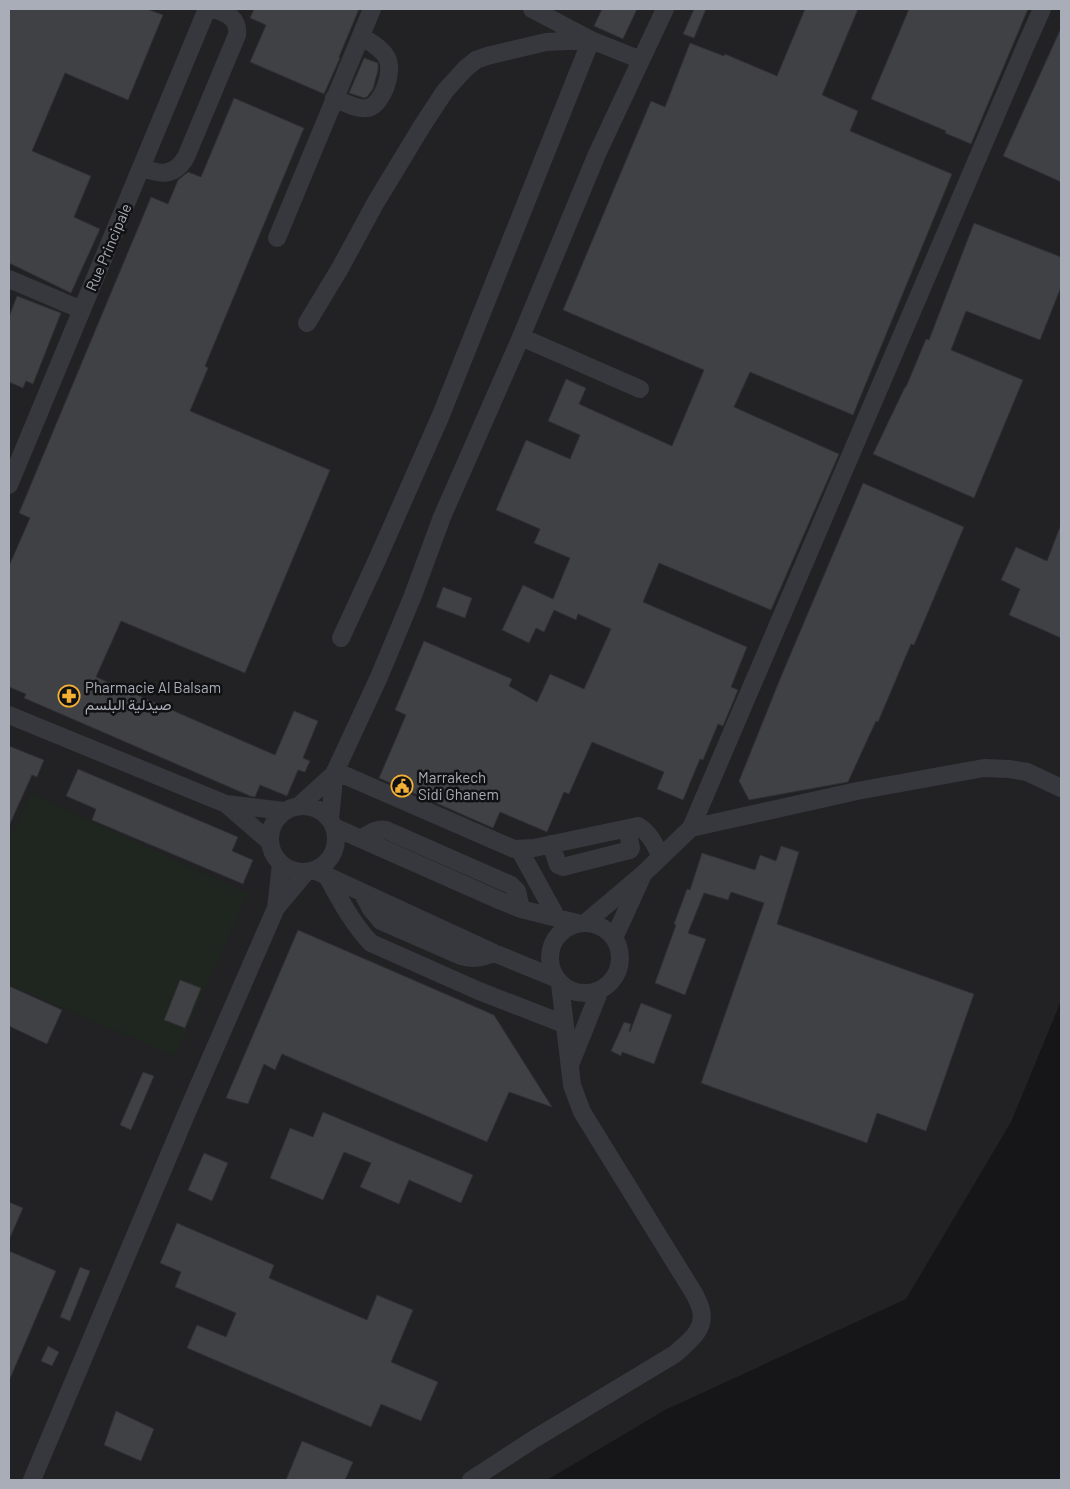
<svg xmlns="http://www.w3.org/2000/svg" width="1070" height="1489" font-family="Barlow,Vazirmatn,sans-serif">
	<style>
		.built { fill: #222225 }
		.green { fill: #1e261f }
		.building { fill: #404145; stroke: #303034 }
		.lines { fill: none; stroke-linecap: round; stroke-linejoin: round }
		.minor { stroke: #37383d; stroke-width: 18 }
		.labels { text-anchor: middle; dominant-baseline: central; stroke-width: 5; stroke-linejoin: round; paint-order: stroke }
		.street-label { font-size: 15px; fill: #a8adb8; stroke: #111113 }
		.poi-label { font-size: 15px; fill: #a8adb8; stroke: #111113; text-anchor: start }
	</style>
	<rect width="100%" height="100%" fill="#161618"/>
	<path class="built" d="M 9,9 L 1061,9 L 1061,1001 L 1011,1122 L 906,1299 L 665,1410 L 547,1480 L 9,1480 Z"/>
	<path class="green" d="M 31,793 L 248,894 L 175,1056 L 9,985 L 9,841 Z"/>
	<path class="building" d="M 9,9 L 147,9 L 163,15 L 128,100 L 65,73 L 32,151 L 91,176 L 74,217 L 100,229 L 71,293 L 9,263 Z
		M 254,9 L 359,9 L 339,57 L 340,58 L 324,94 L 250,62 L 266,25 L 250,18 Z
		M 602,9 L 637,9 L 623,39 L 594,26 Z
		M 694,9 L 706,9 L 694,38 L 683,34 Z
		M 805,9 L 858,9 L 822,95 L 858,111 L 850,131 L 952,174 L 853,415 L 750,372 L 734,407 L 839,454 L 771,610 L 659,563 L 643,602 L 747,647 L 731,687 L 738,690 L 723,726 L 718,724 L 703,760 L 700,759 L 683,800 L 657,789 L 664,772 L 592,742 L 569,794 L 564,792 L 547,832 L 500,812 L 493,828 L 379,778 L 406,715 L 395,710 L 424,641 L 512,679 L 509,686 L 537,702 L 550,674 L 584,689 L 611,629 L 578,614 L 576,620 L 554,610 L 544,632 L 536,628 L 529,643 L 502,630 L 523,585 L 553,599 L 570,558 L 534,543 L 540,529 L 496,510 L 526,440 L 570,459 L 580,435 L 548,421 L 566,379 L 586,388 L 579,404 L 672,446 L 704,370 L 563,310 L 651,101 L 665,107 L 690,43 L 724,56 L 725,54 L 777,76 Z
		M 909,9 L 1028,9 L 971,144 L 945,133 L 946,131 L 871,99 Z
		M 1061,28 L 1061,182 L 1003,156 Z
		M 364,58 L 378,63 L 378,70 L 373,89 L 367,97 L 364,98 L 349,93 Z
		M 234,98 L 304,128 L 205,366 L 208,368 L 190,411 L 330,470 L 245,673 L 121,621 L 96,677 L 275,755 L 294,711 L 318,721 L 303,758 L 310,761 L 305,772 L 298,770 L 287,796 L 260,785 L 255,797 L 250,796 L 24,698 L 26,694 L 9,687 L 9,566 L 30,518 L 19,513 L 151,197 L 168,204 L 178,180 L 188,172 L 201,177 Z
		M 974,223 L 1061,257 L 1061,287 L 1040,340 L 966,311 L 951,350 L 1023,380 L 974,498 L 873,454 L 905,387 L 906,387 L 926,339 L 929,340 Z
		M 17,296 L 61,313 L 33,384 L 26,381 L 23,388 L 9,382 L 9,317 Z
		M 863,483 L 964,527 L 914,645 L 911,644 L 878,722 L 876,721 L 848,782 L 749,800 L 739,781 L 780,679 Z
		M 1060,527 L 1061,527 L 1061,638 L 1009,615 L 1020,589 L 1001,580 L 1016,547 L 1047,561 Z
		M 443,587 L 472,598 L 465,618 L 436,607 Z
		M 9,746 L 44,760 L 37,777 L 32,775 L 9,826 Z
		M 78,769 L 238,837 L 232,851 L 253,860 L 243,884 L 92,820 L 96,809 L 66,796 Z
		M 781,846 L 799,852 L 777,924 L 974,994 L 926,1131 L 877,1113 L 867,1143 L 701,1083 L 764,903 L 731,892 L 728,900 L 704,893 L 688,933 L 706,939 L 685,995 L 655,983 L 676,925 L 674,924 L 687,889 L 690,890 L 702,853 L 755,870 L 760,855 L 776,861 Z
		M 298,930 L 494,1015 L 552,1107 L 509,1092 L 487,1142 L 282,1054 L 275,1070 L 264,1064 L 248,1104 L 226,1098 Z
		M 180,980 L 201,988 L 185,1028 L 164,1020 Z
		M 9,986 L 62,1010 L 47,1044 L 9,1026 Z
		M 641,1003 L 672,1015 L 654,1064 L 622,1052 L 621,1056 L 611,1051 L 624,1022 L 631,1024 L 629,1031 L 630,1032 Z
		M 143,1072 L 154,1076 L 131,1130 L 120,1125 Z
		M 323,1112 L 473,1175 L 461,1203 L 409,1180 L 399,1204 L 360,1187 L 371,1163 L 344,1152 L 323,1200 L 270,1178 L 290,1128 L 313,1137 Z
		M 204,1153 L 228,1163 L 212,1201 L 188,1190 Z
		M 9,1202 L 23,1208 L 9,1240 Z
		M 177,1223 L 274,1265 L 269,1278 L 367,1320 L 377,1295 L 413,1310 L 391,1362 L 438,1382 L 421,1421 L 381,1404 L 371,1427 L 187,1348 L 197,1325 L 226,1337 L 236,1313 L 175,1287 L 181,1272 L 160,1263 Z
		M 9,1251 L 56,1271 L 9,1381 Z
		M 80,1267 L 90,1271 L 70,1321 L 60,1317 Z
		M 48,1346 L 59,1352 L 52,1366 L 41,1361 Z
		M 116,1411 L 154,1429 L 141,1461 L 104,1445 Z
		M 302,1441 L 353,1462 L 345,1480 L 286,1480 Z"/>
	<g class="lines">
		<path class="minor" d="M 532,9 L 591,40 L 641,60
			M 334,98 C 344,102 357,110 368,108 C 383,104 394,71 387,58 C 382,48 370,42 361,36
			M 141,167 C 160,175 174,177 186,157 L 237,35 C 239,19 228,14 215,9
			M 277,238 L 372,9
			M 9,279 L 82,310
			M 307,323 L 339,270 L 376,202 L 422,126 L 445,91 L 466,68 L 476,60 L 487,56 L 546,42 L 591,40 L 441,415 L 377,560 L 341,638
			M 521,337 L 640,389
			M 9,485 L 207,9
			M 9,715 L 226,804 L 284,811
			M 335,771 L 514,849 L 534,848 L 638,826 C 650,833 655,845 661,857
			M 226,804 L 269,841
			M 300,805 L 334,774 L 379,677 L 412,598 L 442,517 L 521,337 L 597,154 L 665,9
			M270 839a33 33 0 1 1 66 0a33 33 0 1 1-66 0Z
			M 330,819 L 333,789 L 334,774
			M 334,827 L 501,901 L 521,909 L 577,923
			M 691,828 L 857,791 L 984,768 L 1009,769 L 1027,772 L 1061,788
			M 361,839 C 369,834 376,828 386,830 L 511,885 L 517,891 L 521,909
			M 551,844 L 558,865 L 563,867 L 630,850 L 631,848 L 627,829
			M 519,849 L 557,918
			M 314,870 L 494,953 L 555,978
			M 327,876 C 340,900 352,923 371,943 L 479,991 L 564,1024
			M 362,892 L 371,909 L 381,921 L 461,956 C 473,960 483,957 494,953
			M 276,908 L 306,872
			M550 958a35 35 0 1 1 70 0a35 35 0 1 1-70 0Z
			M 585,923 L 643,874 L 691,828 L 1026,45 L 1042,9
			M 614,938 L 641,879
			M 570,1065 L 600,990
			M 32,1480 L 188,1110 L 276,908 L 281,864
			M 471,1480 L 534,1439 L 675,1354 C 688,1342 706,1330 701,1310 C 700,1305 697,1300 695,1295 L 582,1112 L 572,1085 L 560,984"/>
	</g>
	<defs>
		<g id="pharmacy-ring" transform="scale(1.125)"><circle r="9.5" fill="#111113" stroke="#f2b134" stroke-width="1.5"/><path d="M-2-6h4v4h4v4h-4v4h-4v-4h-4v-4h4Z" fill="#f2b134"/></g>
		<g id="civic-ring" transform="scale(1.125)"><circle r="9.5" fill="#111113" stroke="#f2b134" stroke-width="1.5"/><path d="M-.6-6.5H3V-4.5H.6V-3L4-1V1h2V6H-6V1h2V-1L-.6-3ZM-1.2 2.5V6h2.4V2.5Z" fill="#f2b134"/></g>
	</defs>
	<g fill-rule="evenodd">
		<use href="#pharmacy-ring" x="69" y="696"/>
		<use href="#civic-ring" x="402" y="786"/>
	</g>
	<g class="labels">
		<g class="street-label">
			<text transform="translate(108 247) rotate(-67)">Rue Principale</text>
		</g>
		<g class="poi-label">
			<text x="85" y="687">Pharmacie Al Balsam<tspan x="85" dy="17">صيدلية البلسم</tspan></text>
			<text x="418" y="777">Marrakech<tspan x="418" dy="17">Sidi Ghanem</tspan></text>
		</g>
	</g>
	<rect width="1070" height="1489" fill="none" stroke="#a8adb8" stroke-width="20"/>
</svg>
